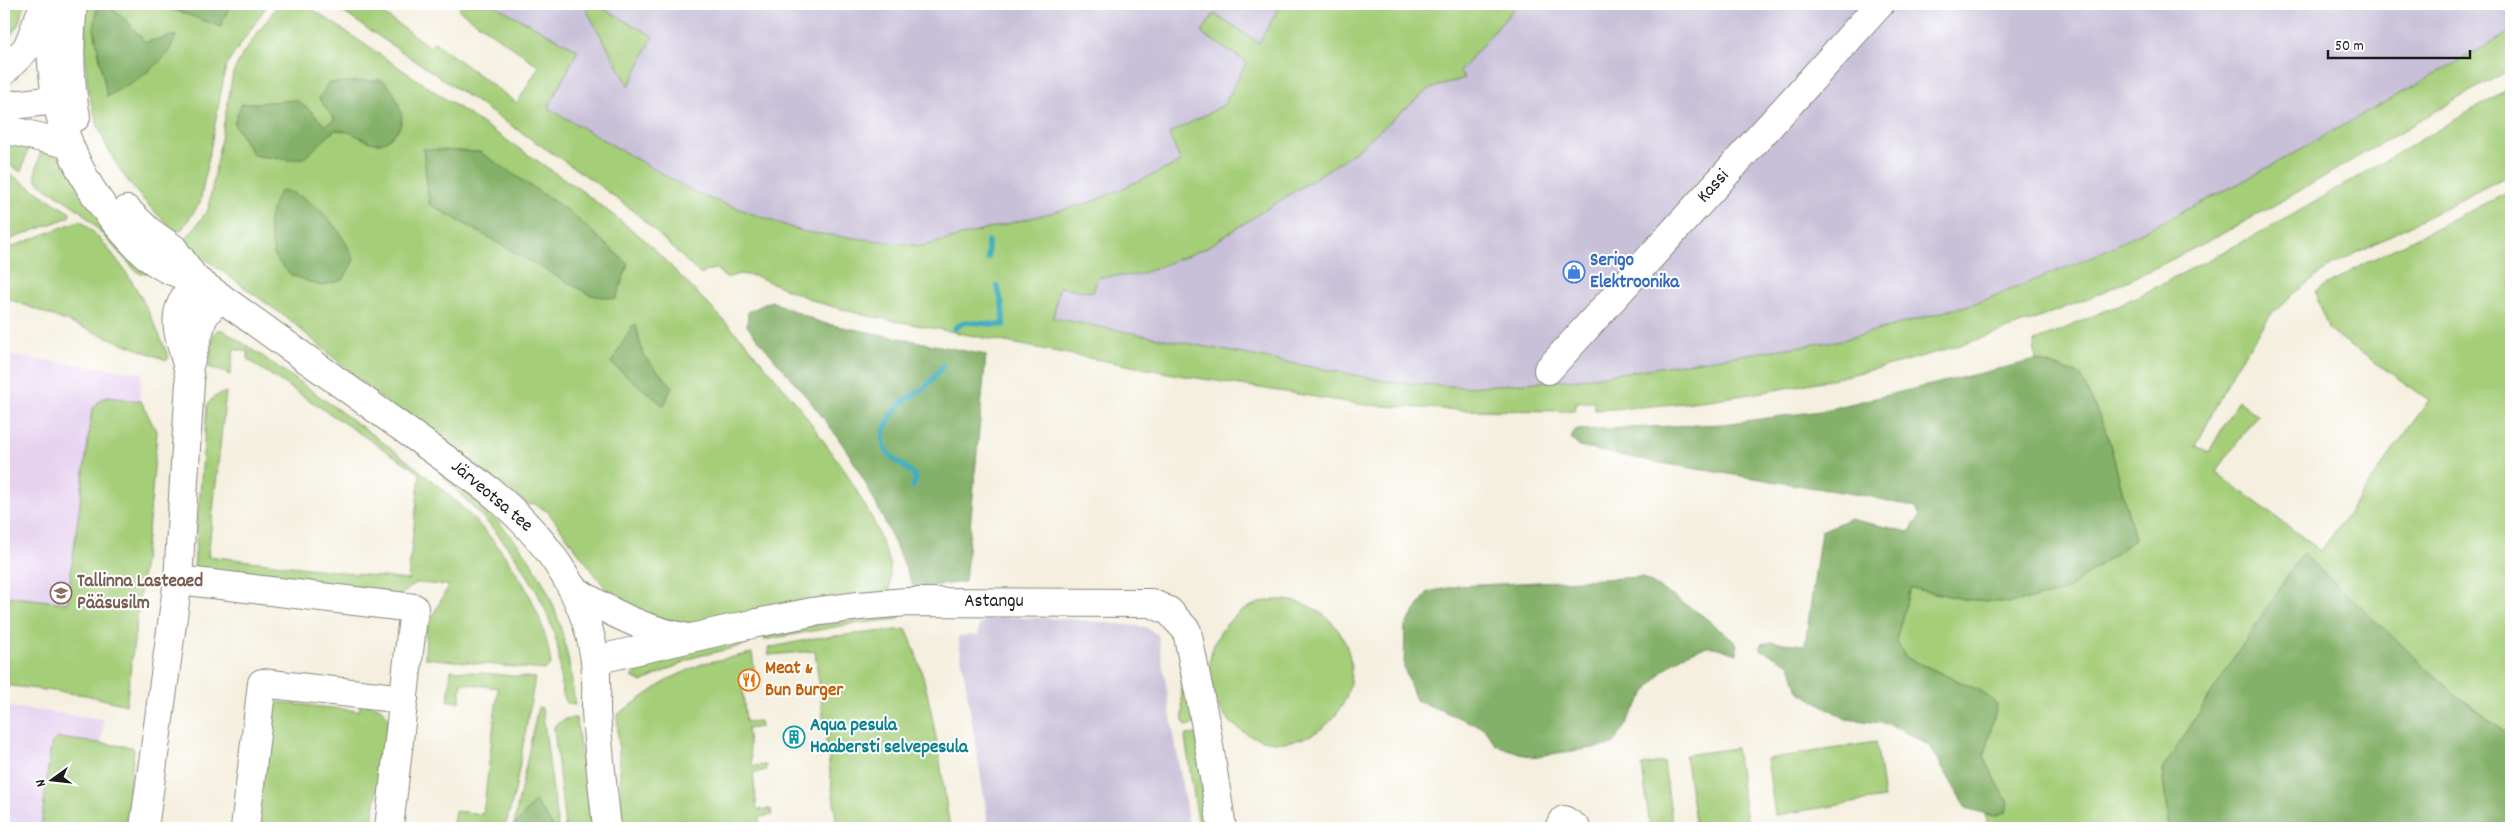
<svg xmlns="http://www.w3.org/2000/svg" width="2515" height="832" font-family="Dekko,sans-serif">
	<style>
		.built { fill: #e6d2f0 }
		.industrial { fill: #c8bfd8 }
		.green { fill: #a5ce79; stroke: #60754a }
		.forest { fill: #84b169; stroke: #506642 }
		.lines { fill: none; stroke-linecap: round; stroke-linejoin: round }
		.stream { stroke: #41aebf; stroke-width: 5.5 }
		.minor-casing { stroke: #88867d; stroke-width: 30 }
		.major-casing { stroke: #88867d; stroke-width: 30 }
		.minor { stroke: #fff; stroke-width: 28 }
		.major { stroke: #fff; stroke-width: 28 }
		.labels { text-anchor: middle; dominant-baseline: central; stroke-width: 4; stroke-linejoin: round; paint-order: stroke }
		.street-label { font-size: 19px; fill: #1c1c1c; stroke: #fff }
		.shop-label { font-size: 19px; font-weight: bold; fill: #366cbe; stroke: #fff; text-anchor: start }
		.education-label { font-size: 19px; font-weight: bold; fill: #785e54; stroke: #fff; text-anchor: start }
		.food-label { font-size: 19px; font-weight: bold; fill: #c56008; stroke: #fff; text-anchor: start }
		.culture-label { font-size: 19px; font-weight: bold; fill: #0d838f; stroke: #fff; text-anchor: start }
	</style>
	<rect width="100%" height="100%" fill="#fff"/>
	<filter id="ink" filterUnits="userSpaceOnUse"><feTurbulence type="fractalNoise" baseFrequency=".02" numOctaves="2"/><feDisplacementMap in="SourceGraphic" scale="10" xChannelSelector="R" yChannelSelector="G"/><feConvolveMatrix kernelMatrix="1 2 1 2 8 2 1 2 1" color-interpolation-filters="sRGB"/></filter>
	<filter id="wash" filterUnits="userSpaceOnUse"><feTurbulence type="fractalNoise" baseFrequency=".0096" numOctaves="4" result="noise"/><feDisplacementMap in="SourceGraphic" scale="20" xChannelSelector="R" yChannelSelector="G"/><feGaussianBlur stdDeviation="1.12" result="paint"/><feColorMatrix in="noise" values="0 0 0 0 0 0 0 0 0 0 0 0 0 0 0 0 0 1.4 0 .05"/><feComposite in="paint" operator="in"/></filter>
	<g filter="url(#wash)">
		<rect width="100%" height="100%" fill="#f4efde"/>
		<path class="built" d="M 4,355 L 142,373 L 109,686 L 4,674 Z
			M 4,706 L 104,719 L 91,828 L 4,828 Z"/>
		<path class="industrial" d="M 492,4 L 2511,4 L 2511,32 L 2238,184 L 2088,259 L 1979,302 L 1842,340 L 1766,353 L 1579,379 L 1467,387 L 1391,382 L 1053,319 L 839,237 L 804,232 L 697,194 L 547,108 L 577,50 Z
			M 993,617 L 1071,619 L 1145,627 L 1158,635 L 1189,828 L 989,828 L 958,636 L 978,635 L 979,627 L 984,620 Z"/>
		<path class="green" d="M 4,4 L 25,4 L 18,25 L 4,45 Z
			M 87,4 L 268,4 L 226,66 L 200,203 L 182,229 L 176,231 C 101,168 77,100 87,4 Z
			M 279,4 L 305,4 L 582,191 L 645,240 L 745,342 L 798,405 L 847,474 L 873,520 L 890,564 L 890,591 L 684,624 L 620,607 L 625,598 L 606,589 L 548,512 L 533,503 L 529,506 L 498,482 L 378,396 L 291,321 L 183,243 L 208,210 L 233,73 L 243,53 Z
			M 331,4 L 370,4 L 430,47 L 434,42 L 517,103 L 539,66 L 459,10 L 462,4 L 492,4 L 578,50 L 548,108 L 697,194 L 804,232 L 923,246 L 1092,202 L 1181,162 L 1169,134 L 1224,105 L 1247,62 L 1201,33 L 1214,14 L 1259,43 L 1281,4 L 1518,4 L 1459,72 L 1465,78 L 1429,89 L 1348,157 L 1204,249 L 1138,275 L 1098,277 L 1093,292 L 1059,287 L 1053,318 L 1391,382 L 1467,387 L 1579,379 L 1842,340 L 1979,302 L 2088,259 L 2238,184 L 2511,32 L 2511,69 C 2398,130 2289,202 2173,259 C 1994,349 1796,400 1595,410 L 1594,402 L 1576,402 L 1574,411 L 1460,410 L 1365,405 L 1179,375 L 864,315 L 820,303 L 755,276 L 739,274 L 726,278 L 716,269 L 709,270 L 701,275 L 637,214 L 595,182 Z
			M 583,4 L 594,4 L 653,36 L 629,86 Z
			M 2511,87 L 2511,174 L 2331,266 L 2294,293 L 2270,316 L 2235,368 L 2196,446 L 2209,452 L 2238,400 L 2257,415 L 2216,472 L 2321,551 L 2429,400 L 2329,330 L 2315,292 L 2369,261 L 2511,191 L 2511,736 L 2455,694 L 2162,770 L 2169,828 L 1989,828 L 1985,814 L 1994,816 L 2008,803 L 1984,758 L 1997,705 L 1983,692 L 1905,657 L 1896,640 L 1910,588 L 1964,599 L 2010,603 L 2062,593 L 2135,539 L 2107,433 L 2080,375 L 2036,360 L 2034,342 L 2141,295 L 2282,221 Z
			M 4,139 L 30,144 L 21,172 L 4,161 Z
			M 42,146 L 53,150 L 59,157 L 149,269 L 147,273 L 141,274 L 136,271 L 82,212 L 38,182 L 35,175 Z
			M 4,170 L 70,213 L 69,217 L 4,242 Z
			M 81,220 C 126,262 146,302 169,358 L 166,360 L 4,297 L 4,250 Z
			M 217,330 L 223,330 C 271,361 317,394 363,428 C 445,487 536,557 551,664 L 544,670 L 425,658 L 426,633 L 424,632 L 449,585 L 416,583 L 400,596 L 194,569 L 207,405 L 214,397 L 226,392 L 208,556 L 408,580 L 420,473 L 248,360 L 248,352 L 234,349 L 230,375 L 209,367 L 213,335 Z
			M 108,397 L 141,401 L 157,433 L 150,513 L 126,705 L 86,695 L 4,685 L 4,596 L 67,603 L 92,410 L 101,399 Z
			M 441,472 C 532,543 562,590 575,705 L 567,704 L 564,697 C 558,680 561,661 557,644 C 539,574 491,523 441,475 Z
			M1209 671a71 71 0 1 1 142 0a71 71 0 1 1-142 0Z
			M 902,614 L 899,619 L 851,624 L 764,640 L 766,634 L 784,629 Z
			M 906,629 C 932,685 940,766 950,828 L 837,828 L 815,651 L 769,655 L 768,648 L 815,638 Z
			M 745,638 L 750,644 L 695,657 L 646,680 L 642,682 L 632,677 L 648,662 L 663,655 Z
			M 752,653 L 755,674 L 741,676 L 746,722 L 760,721 L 761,727 L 747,729 L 752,766 L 766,765 L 766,770 L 753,773 L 757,810 L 771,809 L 772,815 L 759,817 L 760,828 L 623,828 L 617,715 L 669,679 L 704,663 Z
			M 1180,660 L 1195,724 L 1186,726 L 1183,721 Z
			M 451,670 L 535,678 L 515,791 L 505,828 L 452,828 L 455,811 L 483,814 L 498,688 L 462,683 L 460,702 L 448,701 Z
			M 277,702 L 359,711 L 361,702 C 375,705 383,706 389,720 L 371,828 L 247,828 L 259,727 Z
			M 538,707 L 542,708 L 558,828 L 513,828 Z
			M 576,718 L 592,828 L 565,828 L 554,728 L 555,725 L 565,719 Z
			M 1196,734 L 1212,828 L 1199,828 L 1185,738 L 1186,735 Z
			M 58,738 L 132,747 L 134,750 L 125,828 L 41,828 L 51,744 Z
			M 1876,742 L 1884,798 L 1775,815 L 1767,759 Z
			M 1736,748 L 1748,828 L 1696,828 L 1685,755 Z
			M 1664,762 L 1673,828 L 1650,828 L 1642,765 Z"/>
		<path class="forest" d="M 106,4 L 127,21 L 145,42 L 176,35 C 168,66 132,81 107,97 L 94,29 L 97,7 Z
			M 158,4 L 230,4 L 221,27 Z
			M 382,80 C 394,89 397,98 401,113 C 403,119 401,126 397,131 C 373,159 364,130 335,130 L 304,158 L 289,160 L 253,155 L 234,124 L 241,104 L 296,100 L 311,111 L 324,125 L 335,120 L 319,99 L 328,83 Z
			M 423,149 L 480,152 L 570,212 L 628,264 L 616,299 L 590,295 L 429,204 Z
			M 281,190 C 314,195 342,230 354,260 L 343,280 L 321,286 L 291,275 L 275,258 L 268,223 L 275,200 Z
			M 771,301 L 822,323 L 986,355 L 965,582 L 914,588 C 894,542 875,497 849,454 C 820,409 781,368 747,326 L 748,312 Z
			M 633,325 L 636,325 L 643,355 L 672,386 L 664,406 L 611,363 Z
			M 2036,360 L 2080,375 L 2107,433 L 2135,539 L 2062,593 L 2010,603 L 1964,599 L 1910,588 L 1896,640 L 1905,657 L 1983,692 L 1997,705 L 1984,758 L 2008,803 L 2006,812 L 1994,816 L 1966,808 L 1930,746 L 1890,724 L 1846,719 L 1798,691 L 1790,664 L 1760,649 L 1761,644 L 1772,642 L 1805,645 L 1821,531 L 1849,519 L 1909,532 L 1920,516 L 1916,508 L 1872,497 L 1666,464 L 1579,447 L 1571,438 L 1575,430 L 1723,424 L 1820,411 Z
			M 2302,553 L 2455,694 L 2511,736 L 2511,828 L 2169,828 L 2162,770 Z
			M 1642,577 L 1702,615 L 1737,644 L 1737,654 C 1728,652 1715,645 1707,647 C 1659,656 1637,708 1613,745 L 1531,757 L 1496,745 L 1484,728 L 1416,700 L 1404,668 L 1405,626 L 1428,592 L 1458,586 Z
			M 535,801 L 554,828 L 513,828 L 514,826 Z"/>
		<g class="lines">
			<path class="stream" d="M 988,258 L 988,241
				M 954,329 L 964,322 L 1004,325 L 1002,303 L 997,286
				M 913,487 L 916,478 C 908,465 894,464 886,450 C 877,435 892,412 903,402 C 909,396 917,394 923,389 C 931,383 937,373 943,366"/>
		</g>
	</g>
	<g filter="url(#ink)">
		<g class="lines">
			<g class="minor-casing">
				<path id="minor" d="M 4,106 L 73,98
					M 189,366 L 203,318 L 219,296
					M 1548,370 L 1880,4
					M 178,580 L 414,608 L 389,828
					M 572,588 C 606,611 642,629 683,637
					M 595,660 L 752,624 L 812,612 L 859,606 L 907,602 L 1151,603 L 1169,611 L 1187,631 L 1206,727 L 1222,828
					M 144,828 L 178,580 L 190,382 C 189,357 171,331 180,307 C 184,297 190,288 195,279
					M 245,828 L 262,683 L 404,699
					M 1559,828 L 1564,820 L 1576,828"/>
			</g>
			<g class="major-casing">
				<path id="major" d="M 51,4 C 48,88 60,157 116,223 C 129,238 143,255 160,265 C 170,272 184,275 195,279 L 489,490 C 541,533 586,590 595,661 C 597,677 596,694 596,710 C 598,750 603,789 607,828
					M 73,4 C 69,41 69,80 76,117
					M 4,71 L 27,48 L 44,5
					M 4,129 L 68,144
					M 127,210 L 150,232 L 173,248 L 195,279"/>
			</g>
			<use href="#minor" class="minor"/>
			<use href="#major" class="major"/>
		</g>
	</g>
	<defs>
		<g id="shop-ring" transform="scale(1.125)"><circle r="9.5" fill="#fff" stroke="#3f7fe0" stroke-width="1.5"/><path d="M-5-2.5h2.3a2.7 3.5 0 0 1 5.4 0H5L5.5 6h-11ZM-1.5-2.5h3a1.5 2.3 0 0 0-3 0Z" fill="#3f7fe0"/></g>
		<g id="school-ring" transform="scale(1.125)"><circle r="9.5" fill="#fff" stroke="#8d6e63" stroke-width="1.5"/><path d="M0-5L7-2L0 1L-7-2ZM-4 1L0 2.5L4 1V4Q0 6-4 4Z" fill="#8d6e63"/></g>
		<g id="restaurant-ring" transform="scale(1.125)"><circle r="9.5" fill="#fff" stroke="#e8710a" stroke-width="1.5"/><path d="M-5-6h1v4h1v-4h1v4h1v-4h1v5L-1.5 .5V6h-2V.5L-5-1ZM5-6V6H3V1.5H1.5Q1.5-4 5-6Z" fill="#e8710a"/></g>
		<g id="building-ring" transform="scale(1.125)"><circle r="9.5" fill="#fff" stroke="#0f9aa8" stroke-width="1.5"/><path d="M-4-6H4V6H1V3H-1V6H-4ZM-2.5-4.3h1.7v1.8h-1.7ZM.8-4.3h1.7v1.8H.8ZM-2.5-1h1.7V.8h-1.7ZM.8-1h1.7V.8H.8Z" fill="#0f9aa8"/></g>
	</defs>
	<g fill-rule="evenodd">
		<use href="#shop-ring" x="1574" y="272"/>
		<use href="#school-ring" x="61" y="593"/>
		<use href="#restaurant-ring" x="749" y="680"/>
		<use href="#building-ring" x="794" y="737"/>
	</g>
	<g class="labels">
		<g class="street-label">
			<text transform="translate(1714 187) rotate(-48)">Kassi</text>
			<text transform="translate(491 497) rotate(40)">Järveotsa tee</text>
			<text x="994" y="602">Astangu</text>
		</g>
		<g class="shop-label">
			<text x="1590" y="261">Serigo<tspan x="1590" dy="22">Elektroonika</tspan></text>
		</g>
		<g class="education-label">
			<text x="77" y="582">Tallinna Lasteaed<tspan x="77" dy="22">Pääsusilm</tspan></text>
		</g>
		<g class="food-label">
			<text x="765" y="669">Meat &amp;<tspan x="765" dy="22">Bun Burger</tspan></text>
		</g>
		<g class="culture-label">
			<text x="810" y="726">Aqua pesula<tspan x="810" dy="22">Haabersti selvepesula</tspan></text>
		</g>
	</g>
	<rect width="2515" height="832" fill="none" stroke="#fff" stroke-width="20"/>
	<g transform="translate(52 780) rotate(255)" stroke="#ffffff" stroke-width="4" paint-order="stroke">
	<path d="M0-4L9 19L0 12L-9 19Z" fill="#1c1c1c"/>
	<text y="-8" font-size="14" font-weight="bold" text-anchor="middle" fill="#1c1c1c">N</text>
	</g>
	<path d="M2328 50v8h142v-8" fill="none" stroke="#1c1c1c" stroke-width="2.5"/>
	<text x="2335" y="50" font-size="15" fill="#1c1c1c" stroke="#ffffff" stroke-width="4" paint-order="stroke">50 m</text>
</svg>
